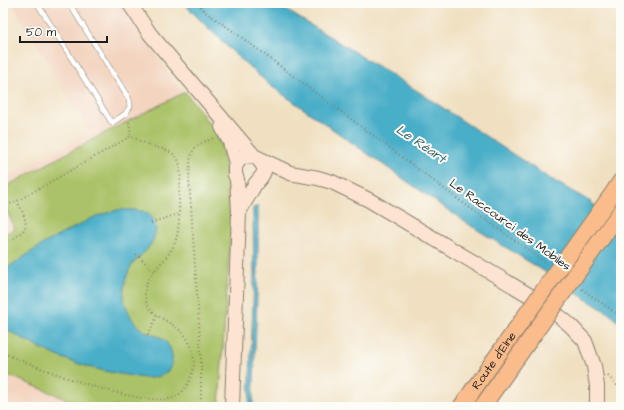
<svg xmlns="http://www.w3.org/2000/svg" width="624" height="410" font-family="'Architects Daughter',sans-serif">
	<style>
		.built { fill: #f3d4bf }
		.green { fill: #aac268; stroke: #636f42 }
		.water { fill: #49aec8; stroke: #326572 }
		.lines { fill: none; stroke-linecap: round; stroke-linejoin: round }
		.service-casing { stroke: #867e6e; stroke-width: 6 }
		.secondary-casing { stroke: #867e6e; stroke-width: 16 }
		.trunk-casing { stroke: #867e6e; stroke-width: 18 }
		.path { stroke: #867e6e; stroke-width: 2; stroke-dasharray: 1 3; stroke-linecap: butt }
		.service { stroke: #fff; stroke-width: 5 }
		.secondary { stroke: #fde4d1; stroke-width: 14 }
		.trunk { stroke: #fabc8b; stroke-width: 16 }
		.trunk-bridge-casing { stroke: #867e6e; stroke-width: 18; stroke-linecap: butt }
		.trunk-bridge { stroke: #fabc8b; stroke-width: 16 }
		.labels { text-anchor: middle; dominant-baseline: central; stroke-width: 4; stroke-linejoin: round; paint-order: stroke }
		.street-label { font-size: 12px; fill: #1c1c1c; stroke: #fdfcf7 }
		.water-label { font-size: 13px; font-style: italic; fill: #305e69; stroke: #fdfcf7 }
	</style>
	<rect width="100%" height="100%" fill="#fdfcf7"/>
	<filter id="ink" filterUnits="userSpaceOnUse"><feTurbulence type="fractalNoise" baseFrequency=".025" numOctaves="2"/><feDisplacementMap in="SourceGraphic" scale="8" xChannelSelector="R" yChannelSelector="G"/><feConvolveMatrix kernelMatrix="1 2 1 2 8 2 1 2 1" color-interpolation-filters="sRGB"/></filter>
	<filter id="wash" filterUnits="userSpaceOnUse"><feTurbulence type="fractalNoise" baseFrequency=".012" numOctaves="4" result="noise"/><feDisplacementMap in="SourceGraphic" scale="16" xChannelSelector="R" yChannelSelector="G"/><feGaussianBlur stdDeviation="0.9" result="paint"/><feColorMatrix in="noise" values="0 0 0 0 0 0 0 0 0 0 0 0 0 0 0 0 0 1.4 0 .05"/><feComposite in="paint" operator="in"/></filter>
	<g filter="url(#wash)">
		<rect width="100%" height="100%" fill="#f0e0c1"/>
		<path class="built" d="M 12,3 L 119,3 L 223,150 L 217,407 L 3,407 L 3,179 L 90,132 Z"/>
		<path class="green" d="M 185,92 L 197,107 L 214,131 L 221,144 L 229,190 L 231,227 L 219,407 L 86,407 L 3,373 L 3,235 L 15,229 L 5,207 L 3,207 L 3,188 L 97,137 Z"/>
		<path class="water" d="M 183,3 L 275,3 L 416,90 L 549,178 L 591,202 L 621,230 L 621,325 L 610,314 L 578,294 L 542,270 L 465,222 L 271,86 L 236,55 Z
			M 258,206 L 258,269 L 253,407 L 249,407 L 254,278 L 253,208 Z
			M 117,210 C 131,210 150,207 155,224 C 157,231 154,238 151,244 C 146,252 138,257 132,265 C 127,272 122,290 124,299 C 127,310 131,320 140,328 C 146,334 157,334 164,340 C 174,349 176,367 164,374 C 154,381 137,377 126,375 C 79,368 43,352 3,327 L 3,271 L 43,244 L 94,217 Z"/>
	</g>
	<g filter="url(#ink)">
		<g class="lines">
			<g class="service-casing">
				<path id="service" d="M 37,3 L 112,123 L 125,114 L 130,107 L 129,99 L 69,3"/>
			</g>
			<g class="secondary-casing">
				<path id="secondary" d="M 129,3 L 150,34 L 254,156
					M 222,127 L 230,142 L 236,163
					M 239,212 C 244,203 249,195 254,186 C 260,176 271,173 258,159
					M 232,407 L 239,212 L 237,179 L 235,175 L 235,167 L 239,160 L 244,157 L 254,156 L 290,173 L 318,178 L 332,182 L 369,200 L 544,304 L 570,325 L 585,341 L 594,366 L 597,386 L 597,407"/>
			</g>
			<g class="trunk-casing">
				<g id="trunk">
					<path d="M 611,196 L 621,181"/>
					<path id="s1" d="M 461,407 L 526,315"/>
					<path d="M 482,407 L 540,325"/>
				</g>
			</g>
			<path class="path" d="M 198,3 L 204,11 L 233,31 L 482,217 L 546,263
				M 129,122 L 131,136
				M 3,207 L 17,201 L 131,136 C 136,139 142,142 147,144 C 156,148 171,149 177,158 C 179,160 180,166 180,169 C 181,177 180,186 179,193 C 179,207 180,222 177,236 C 176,240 174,246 171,250 C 163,265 143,276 145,295 C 147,323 184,318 192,350 C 194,357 195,366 192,373 C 189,383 184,392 175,397 C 144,410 36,367 3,353
				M 151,223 L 178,214
				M 3,244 C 29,230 31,228 17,201
				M 136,254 L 154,271
				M 582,289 L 621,317
				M 148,335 L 157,316
				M 608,376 L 621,390
				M 201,407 L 201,353 L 189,178 C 191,153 188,147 214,138"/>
			<use href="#service" class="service"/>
			<use href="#secondary" class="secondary"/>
			<use href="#trunk" class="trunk"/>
			<g class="trunk-bridge-casing">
				<path id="trunk-bridge" d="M 526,315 L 611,196
					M 540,325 L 621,211"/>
			</g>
			<use href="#trunk-bridge" class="trunk-bridge"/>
		</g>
	</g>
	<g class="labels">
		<g class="street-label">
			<text transform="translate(510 225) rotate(36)">Le Raccourci des Mobiles</text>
			<text stroke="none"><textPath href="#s1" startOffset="57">Route d'Elne</textPath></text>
		</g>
		<g class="water-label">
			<text transform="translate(421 144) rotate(34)">Le Réart</text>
		</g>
	</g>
	<rect width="624" height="410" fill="none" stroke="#fdfcf7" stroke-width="16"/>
	<path d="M20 36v6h87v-6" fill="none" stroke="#1c1c1c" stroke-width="2"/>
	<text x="26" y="36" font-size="12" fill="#1c1c1c" stroke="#fdfcf7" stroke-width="3" paint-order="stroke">50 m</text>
</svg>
